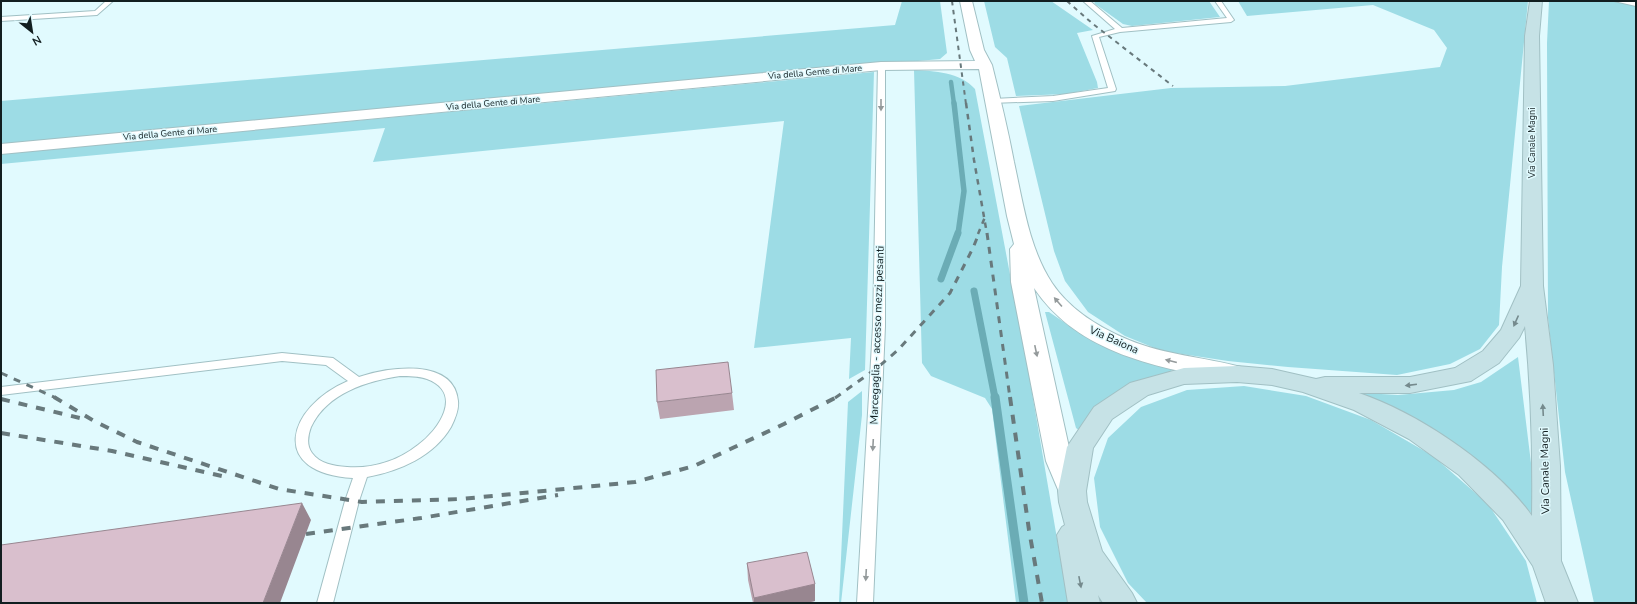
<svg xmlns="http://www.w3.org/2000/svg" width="1637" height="604" font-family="'Nunito Sans',sans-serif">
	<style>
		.green { fill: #9ddce5 }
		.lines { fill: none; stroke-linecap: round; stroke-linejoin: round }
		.stream-far3 { stroke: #6bacb5; stroke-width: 4.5 }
		.stream-far2 { stroke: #6bacb5; stroke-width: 5.5 }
		.stream-far1 { stroke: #6bacb5; stroke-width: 7 }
		.stream { stroke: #6bacb5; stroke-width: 9 }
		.service-casing { stroke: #a1c0c4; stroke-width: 2 }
		.minor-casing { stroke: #a1c0c4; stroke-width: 2 }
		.secondary-casing { stroke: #a1c0c4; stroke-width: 2 }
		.service { fill: #fff; fill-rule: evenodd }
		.minor { fill: #fff; fill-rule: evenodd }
		.secondary { fill: #c6e2e6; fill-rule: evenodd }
		.rail-far3 { stroke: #68797c; stroke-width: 2; stroke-dasharray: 4.5 4.5; stroke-linecap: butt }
		.rail-far2 { stroke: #68797c; stroke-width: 2.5; stroke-dasharray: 5.5 5.5; stroke-linecap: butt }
		.rail-far1 { stroke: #68797c; stroke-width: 3; stroke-dasharray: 7 7; stroke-linecap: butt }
		.rail { stroke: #68797c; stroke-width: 4; stroke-dasharray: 9 9; stroke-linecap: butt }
		.wall { fill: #bba4b0 }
		.shaded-wall { fill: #988690 }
		.building { fill: #d9bfcd; stroke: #988690 }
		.oneway { fill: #949a9b }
		.oneway2 { fill: #758a8d }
		.labels { text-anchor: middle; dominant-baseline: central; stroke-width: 3; stroke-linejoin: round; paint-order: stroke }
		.far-street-label { font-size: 9px; fill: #121e20; stroke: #e1fafe }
		.street-label { font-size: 11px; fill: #121e20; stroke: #e1fafe }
	</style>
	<rect width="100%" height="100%" fill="#e1fafe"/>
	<path class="green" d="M 902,1 L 940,1 L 947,53 L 940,59 L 1,145 L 1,101 L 895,25 Z
		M 984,1 L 1051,1 L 1093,30 L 1077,33 L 1097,82 L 1098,88 L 1066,94 L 1016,96 L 1007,58 L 995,47 Z
		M 1094,1 L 1209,1 L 1220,17 L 1132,26 L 1123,24 L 1095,4 Z
		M 1238,1 L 1528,1 L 1502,267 L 1499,325 L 1480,349 L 1450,364 L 1397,375 L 1288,367 L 1228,361 L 1162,351 L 1125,336 L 1088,312 L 1065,281 L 1054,251 L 1019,106 L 1171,88 L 1285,86 L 1440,67 L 1447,48 L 1434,30 L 1373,5 L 1247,16 Z
		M 1549,1 L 1636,1 L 1636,603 L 1594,603 L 1565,472 L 1548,318 L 1547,43 Z
		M 914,70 C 934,71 960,72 975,89 L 1029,375 L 1068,603 L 1016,603 L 992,409 L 985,398 L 931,376 L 922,363 Z
		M 874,72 L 865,370 L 849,379 L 851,338 L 754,348 L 784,121 L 373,162 L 385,128 L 1,164 L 1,154 Z
		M 1045,312 L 1049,312 C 1091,341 1121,359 1172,369 L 1171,373 L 1080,431 L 1076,428 Z
		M 1518,357 L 1538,520 L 1500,481 L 1354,394 L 1364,393 L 1398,395 L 1454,390 L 1481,382 Z
		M 1244,386 L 1306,396 L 1371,420 L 1433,456 L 1488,504 L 1526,561 L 1537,603 L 1147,603 L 1128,583 L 1100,527 L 1094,478 L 1108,438 L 1141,407 L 1187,390 Z
		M 862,391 L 862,415 L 841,603 L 839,603 L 848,402 Z"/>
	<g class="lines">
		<path class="stream-far3" d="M 951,82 L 954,104"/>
		<path class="stream-far2" d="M 954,103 L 964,191 L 958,234"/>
		<path class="stream-far1" d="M 941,279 L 958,233
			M 974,291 L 995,398"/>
		<path class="stream" d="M 995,397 L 1024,603"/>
		<g class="service-casing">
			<path id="service" d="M 106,1 L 113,1 L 97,15 L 1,21 L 1,17 L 95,11 Z
				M 1083,1 L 1090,1 L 1122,28 L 1227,18 L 1215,1 L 1221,1 L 1234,20 L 1231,22 L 1120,32 L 1099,37 L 1116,89 L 1115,91 L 1053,101 L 990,103 L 990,99 L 993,99 L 1053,96 L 1108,88 L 1092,36 L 1115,29 Z
				M 1614,1 L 1636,2 L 1636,6 Z
				M 878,64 L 881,64 L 885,66 L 885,326 L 873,603 L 857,603 L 873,326 Z
				M 282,353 L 333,358 L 359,377 C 387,367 454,357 458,401 C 459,410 455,419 451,427 C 434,456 400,471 367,477 L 359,501 L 333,603 L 317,603 L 345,501 L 353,478 C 268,473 287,407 348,381 L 326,365 L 282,361 L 1,395 L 1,387 ZM 400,376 C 409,376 419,376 427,379 C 464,393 439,430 418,445 C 398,461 372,469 347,467 C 334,466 320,464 312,453 C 306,445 308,435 311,427 C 327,393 367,381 400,376 Z"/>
		</g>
		<g class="minor-casing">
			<path id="minor" d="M 960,1 L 972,1 L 984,50 L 992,65 C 1000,97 1008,130 1014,162 C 1023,203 1029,248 1052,283 C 1070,310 1100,328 1129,340 C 1165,355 1204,357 1241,367 L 1244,373 L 1241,379 L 1232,381 C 1159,368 1078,354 1034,288 L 1072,461 L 1086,491 L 1082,499 L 1072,502 L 1062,499 L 1046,461 L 1011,282 L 1010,249 L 1014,244 L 1007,216 L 979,69 L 881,70 L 1,154 L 1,144 L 881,62 L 975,61 L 970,50 Z"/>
		</g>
		<g class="secondary-casing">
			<path id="secondary" d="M 1530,1 L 1542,1 L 1539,36 L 1543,286 L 1553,365 L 1560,466 L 1561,561 L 1578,603 L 1546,603 L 1533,566 L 1503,520 L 1459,475 L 1409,439 L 1354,410 L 1303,392 L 1272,385 L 1237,382 L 1184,384 L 1148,395 L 1112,419 L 1093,448 L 1086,491 L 1087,502 L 1102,551 L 1132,593 L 1137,603 L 1103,603 L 1098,595 L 1100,603 L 1068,603 L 1057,535 L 1062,527 L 1065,525 L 1059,502 L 1058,491 L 1067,447 L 1094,407 L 1130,383 L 1184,368 L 1237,366 L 1272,369 L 1316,379 L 1325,377 L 1410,377 L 1455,368 L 1483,351 L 1501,330 L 1521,286 L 1525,36 ZM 1525,326 C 1531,389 1533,453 1532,516 C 1496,465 1418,413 1359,393 L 1410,393 L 1471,381 L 1499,363 L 1519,338 Z"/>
		</g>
		<use href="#service" class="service"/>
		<use href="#minor" class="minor"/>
		<use href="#secondary" class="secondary"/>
		<path class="rail-far3" d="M 952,1 L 966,104
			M 1067,1 L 1093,24 L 1173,86"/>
		<path class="rail-far2" d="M 966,103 L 974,160 L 987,234
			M 978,234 L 985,217"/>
		<path class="rail-far1" d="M 987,233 L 1010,398
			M 1,373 L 56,398
			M 835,398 L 877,368 L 898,350 L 950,293 L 973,248 L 979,233"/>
		<path class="rail" d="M 54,397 L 94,421 L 137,442 L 279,489 L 362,502 L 461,499 L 635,482 L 694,466 L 784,424 L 837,397
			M 1010,397 L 1029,530 L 1042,603
			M 1,399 L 84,419
			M 1,433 L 112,451 L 222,476
			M 306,534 L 421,518 L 558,495"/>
	</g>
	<path class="wall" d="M 732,393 L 734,410 L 660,419 L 657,402 Z
		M 747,563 L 815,584 L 815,601 L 806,603 L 753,603 L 748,580 Z"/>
	<path class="shaded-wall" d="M 302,503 L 311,520 L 280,603 L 263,603 Z
		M 815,584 L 815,601 L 806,603 L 754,603 L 754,598 Z"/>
	<path class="building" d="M 728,362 L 732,393 L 657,402 L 656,370 Z
		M 302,503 L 263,603 L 1,603 L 1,545 Z
		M 807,552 L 815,584 L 754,598 L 747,563 Z"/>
	<defs><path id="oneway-solid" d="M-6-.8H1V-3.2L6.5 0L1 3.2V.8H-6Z"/></defs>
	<g class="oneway">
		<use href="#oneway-solid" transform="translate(881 105) rotate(90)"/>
		<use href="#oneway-solid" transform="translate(1058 302) rotate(-131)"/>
		<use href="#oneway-solid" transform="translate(1036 351) rotate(78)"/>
		<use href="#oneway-solid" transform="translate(1171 361) rotate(-166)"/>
		<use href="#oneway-solid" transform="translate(873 445) rotate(93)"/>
		<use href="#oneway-solid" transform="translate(866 575) rotate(93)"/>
	</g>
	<g class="oneway2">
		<use href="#oneway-solid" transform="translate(1516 321) rotate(114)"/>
		<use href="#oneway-solid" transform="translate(1411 385) rotate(173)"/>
		<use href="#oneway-solid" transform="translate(1543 410) rotate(-93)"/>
		<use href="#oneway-solid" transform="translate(1080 582) rotate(79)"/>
	</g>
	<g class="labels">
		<g class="far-street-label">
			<text transform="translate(815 72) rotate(-5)">Via della Gente di Mare</text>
			<text transform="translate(493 103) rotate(-5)">Via della Gente di Mare</text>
			<text transform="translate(170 133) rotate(-5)">Via della Gente di Mare</text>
			<text transform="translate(1532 143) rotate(-90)">Via Canale Magni</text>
		</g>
		<g class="street-label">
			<text transform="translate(877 335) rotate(-88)">Marcegaglia - accesso mezzi pesanti</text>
			<text transform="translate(1114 340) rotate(24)">Via Baiona</text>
			<text transform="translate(1545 471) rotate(-91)">Via Canale Magni</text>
		</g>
	</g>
	<rect width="1637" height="604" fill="none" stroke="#121e20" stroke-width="4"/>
	<g transform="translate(32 32) rotate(150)" stroke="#e1fafe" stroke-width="3" paint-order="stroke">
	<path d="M0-3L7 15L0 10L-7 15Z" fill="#121e20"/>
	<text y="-6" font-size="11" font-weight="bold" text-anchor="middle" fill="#121e20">N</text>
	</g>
</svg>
